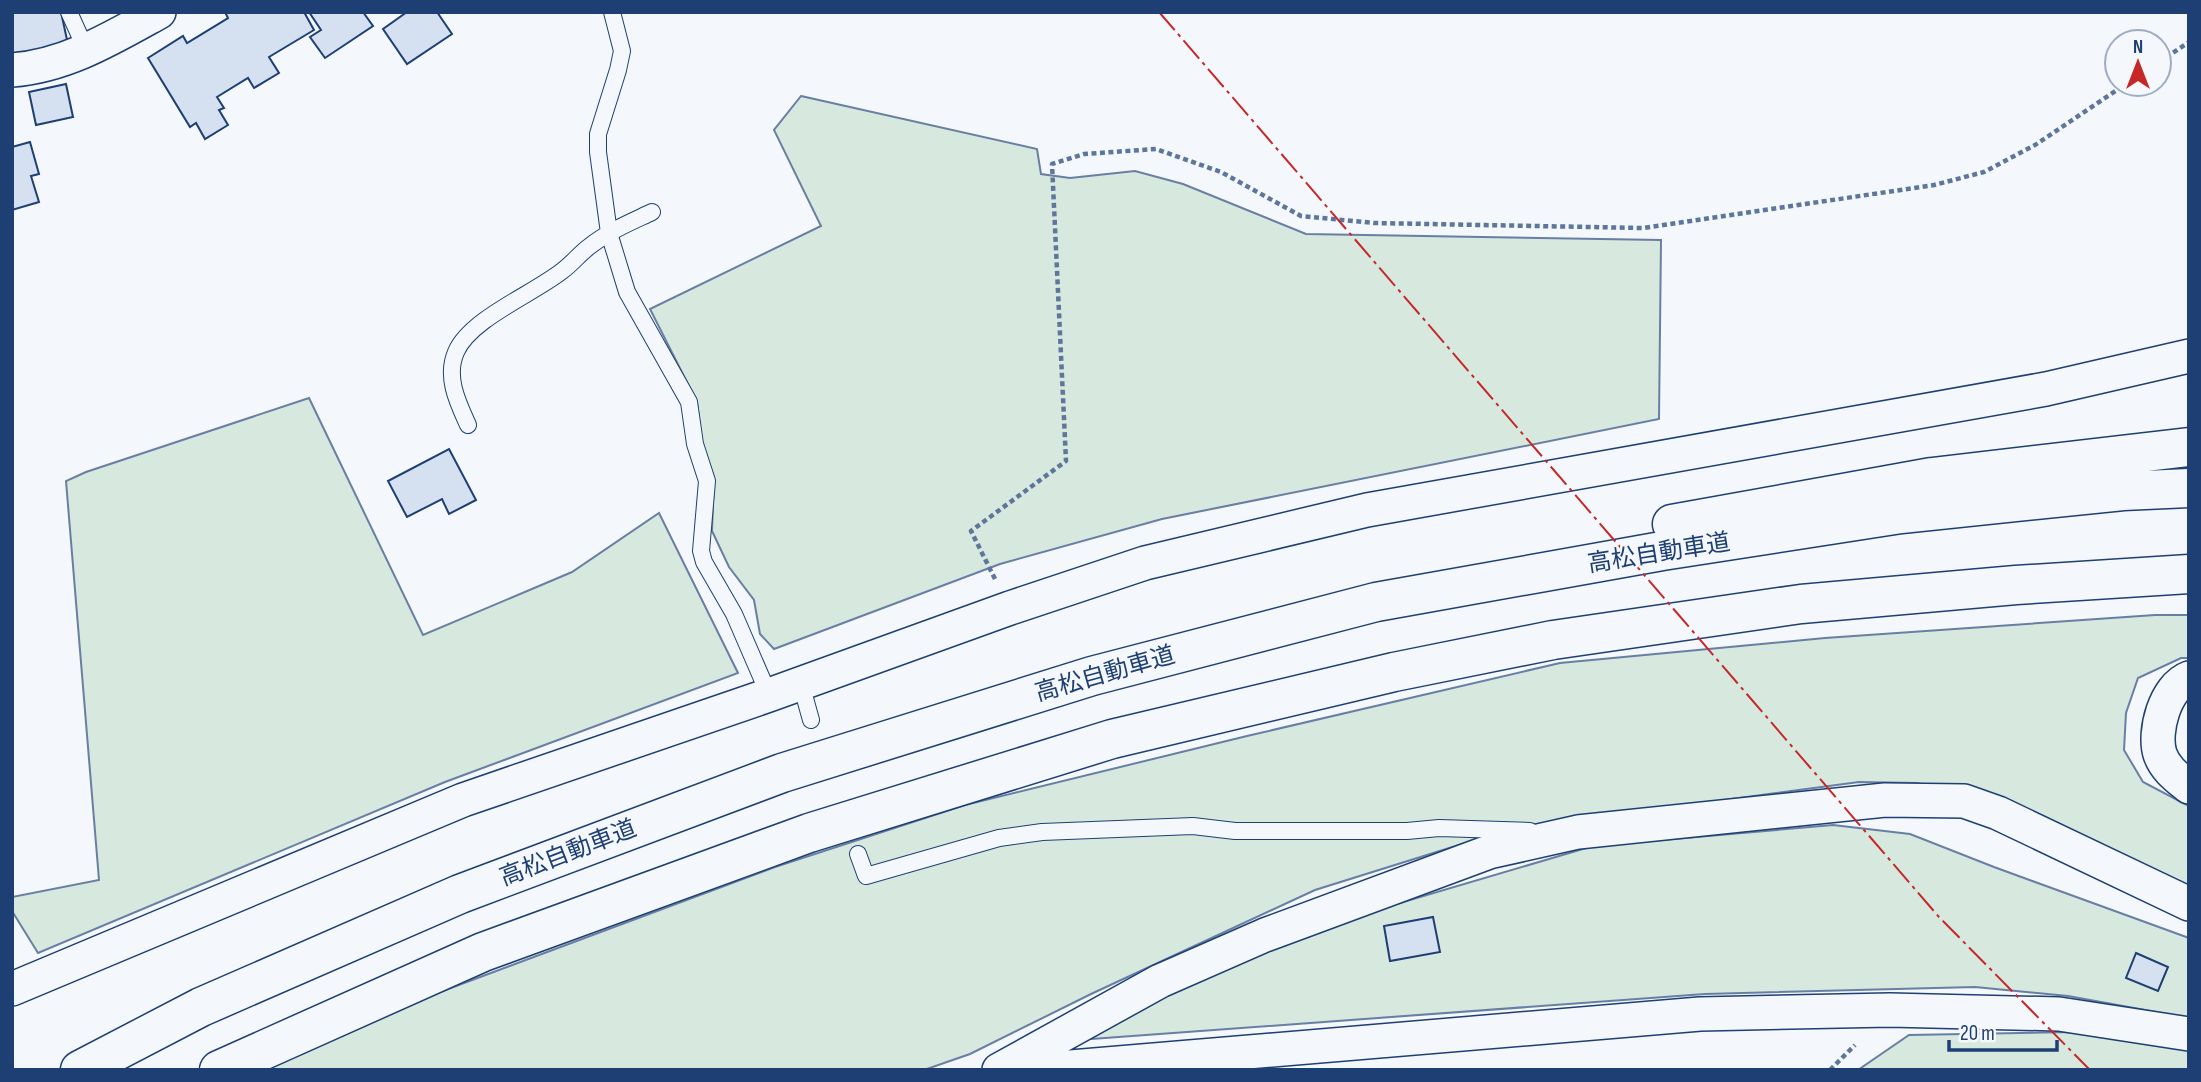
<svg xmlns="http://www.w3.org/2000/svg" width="2201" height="1082" font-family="'Sofia Sans Condensed','Noto Sans JP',sans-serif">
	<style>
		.green { fill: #d7e8df; stroke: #687fa3; stroke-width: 2 }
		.building { fill: #d5e0f0; stroke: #1d3f73; stroke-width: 2 }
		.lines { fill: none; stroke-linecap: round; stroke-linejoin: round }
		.lane-casing { stroke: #1d3f73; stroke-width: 18 }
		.street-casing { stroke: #1d3f73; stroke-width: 36 }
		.highway-casing { stroke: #1d3f73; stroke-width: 41 }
		.path { stroke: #5e769c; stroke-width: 4.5; stroke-dasharray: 5 3.5; stroke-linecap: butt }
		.lane { stroke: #f4f7fb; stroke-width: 16 }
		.street { stroke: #f4f7fb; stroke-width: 33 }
		.highway { stroke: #f4f7fb; stroke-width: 38 }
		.power { stroke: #c62828; stroke-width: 2; stroke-dasharray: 24 5 3.5 5; stroke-linecap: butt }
		.labels { text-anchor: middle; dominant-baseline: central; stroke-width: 5; stroke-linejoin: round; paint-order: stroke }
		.street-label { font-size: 24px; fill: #1d3f73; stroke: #f4f7fb }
	</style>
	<rect width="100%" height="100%" fill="#f4f7fb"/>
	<path class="green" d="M 801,96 L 1037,149 L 1041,174 L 1070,178 L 1135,171 L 1183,184 L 1306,234 L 1661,240 L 1659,419 L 1162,519 L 1000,564 L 774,649 L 760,634 L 754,600 L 729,567 L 712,531 L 714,477 L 702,445 L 697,402 L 650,309 L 821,226 L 774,130 Z
		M 309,398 L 423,635 L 572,572 L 659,513 L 738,673 L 445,782 L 38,953 L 12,911 L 12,897 L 99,880 L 66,481 L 86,472 Z
		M 2155,615 L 2189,615 L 2189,658 L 2181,658 L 2138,678 L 2126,713 L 2124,750 L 2143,782 L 2189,806 L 2189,891 L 1974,794 L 1917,783 L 1859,782 L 1612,815 L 1462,844 L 1315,890 L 1091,994 L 970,1054 L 924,1070 L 231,1070 L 775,867 L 965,805 L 1247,736 L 1560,663 L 1825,638 Z
		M 1833,825 L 1910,834 L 1994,867 L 2189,938 L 2189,1018 L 2068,996 L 1975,987 L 1705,994 L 1064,1041 L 1278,939 L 1593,846 Z
		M 2072,1032 L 2189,1049 L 2189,1070 L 1858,1070 L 1909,1035 Z"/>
	<path class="building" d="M 16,12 L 61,12 L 69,49 L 12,61 L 12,13 Z
		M 225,12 L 304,12 L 314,30 L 269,57 L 279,73 L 254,88 L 248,78 L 217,97 L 224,108 L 219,110 L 228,125 L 205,139 L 196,123 L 190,127 L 148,58 L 183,36 L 187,43 L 228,18 Z
		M 309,12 L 363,12 L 373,26 L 325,58 L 310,37 L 321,30 Z
		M 407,12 L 437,12 L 452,34 L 407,64 L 383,29 Z
		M 66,84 L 73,117 L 36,125 L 29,92 Z
		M 30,142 L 39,174 L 31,176 L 39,202 L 12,210 L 12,147 Z
		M 449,449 L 476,500 L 449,514 L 442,499 L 407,517 L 388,481 Z
		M 1433,917 L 1440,952 L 1390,961 L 1384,926 Z
		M 2136,953 L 2168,967 L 2158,991 L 2126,978 Z"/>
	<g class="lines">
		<g class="lane-casing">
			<path id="lane" d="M 69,12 L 87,52
				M 612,12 L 622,51 L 618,70 L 598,134 L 598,152 L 609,233 L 627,292 L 689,402 L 695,444 L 707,481 L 701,551 L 704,562 L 734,614 L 769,695
				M 468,425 C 458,403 445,377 456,352 C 470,319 533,294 562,271 C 572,264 580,253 590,246 C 609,231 631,222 652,212
				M 801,684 L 811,720
				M 858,854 L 866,876 L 999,838 L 1042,832 L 1193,826 L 1235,831 L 1407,831 L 1439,828 L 1530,831"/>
		</g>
		<g class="street-casing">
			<path id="street" d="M 12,70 C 66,66 112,38 159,12
				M 2189,678 C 2165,687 2153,732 2160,754 C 2165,769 2178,778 2189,787
				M 12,989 L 463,800 L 769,695 L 1010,608 L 1145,563 L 1367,510 L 2046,389 L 2189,356
				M 999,1070 L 1160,981 L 1265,935 L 1489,852 L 1578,832 L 1885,800 L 1964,801 L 1998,813 L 2189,904
				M 1035,1070 L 1700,1014 L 1890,1010 L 2059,1014 L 2189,1034"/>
		</g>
		<g class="highway-casing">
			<path id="highway" d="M 1672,524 L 1932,477 L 2189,447
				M 80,1070 L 201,1007 L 460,894 L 782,773 L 1092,676 L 1376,602 L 1662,551 L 1901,514 L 2123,491 L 2189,488
				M 219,1070 L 483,952 L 809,833 L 1112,739 L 1394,672 L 1553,640 L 1801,604 L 2016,585 L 2189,574"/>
		</g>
		<path class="path" d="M 2159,62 L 2189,42
			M 995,579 L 971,531 L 1066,461 L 1052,164 L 1084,154 L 1156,149 L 1221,172 L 1301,216 L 1374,223 L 1643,228 L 1934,185 L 1984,172 L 2035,145 L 2126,84
			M 1830,1070 L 1855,1045"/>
		<use href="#lane" class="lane"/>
		<use href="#street" class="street"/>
		<use href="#highway" class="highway"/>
		<path class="power" d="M 1159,12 L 1939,917 L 2090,1070"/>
	</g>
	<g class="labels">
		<g class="street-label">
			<text transform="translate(1659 553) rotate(-9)">高松自動車道</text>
			<text transform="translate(1105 674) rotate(-16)">高松自動車道</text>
			<text transform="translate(568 853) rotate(-21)">高松自動車道</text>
		</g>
	</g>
	<rect width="2201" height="1082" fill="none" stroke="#1d3f73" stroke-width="28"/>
	<g transform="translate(2138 63)"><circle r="33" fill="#f4f7fb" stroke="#9eadc5" stroke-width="2"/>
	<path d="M0-5L12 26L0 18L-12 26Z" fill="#c62828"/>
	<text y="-10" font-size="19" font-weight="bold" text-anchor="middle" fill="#1d3f73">N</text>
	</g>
	<path d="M1949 1040v10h108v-10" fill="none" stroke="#1d3f73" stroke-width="3.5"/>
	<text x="1960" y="1040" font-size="21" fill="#1d3f73" stroke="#f4f7fb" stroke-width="5" paint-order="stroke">20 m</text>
</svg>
